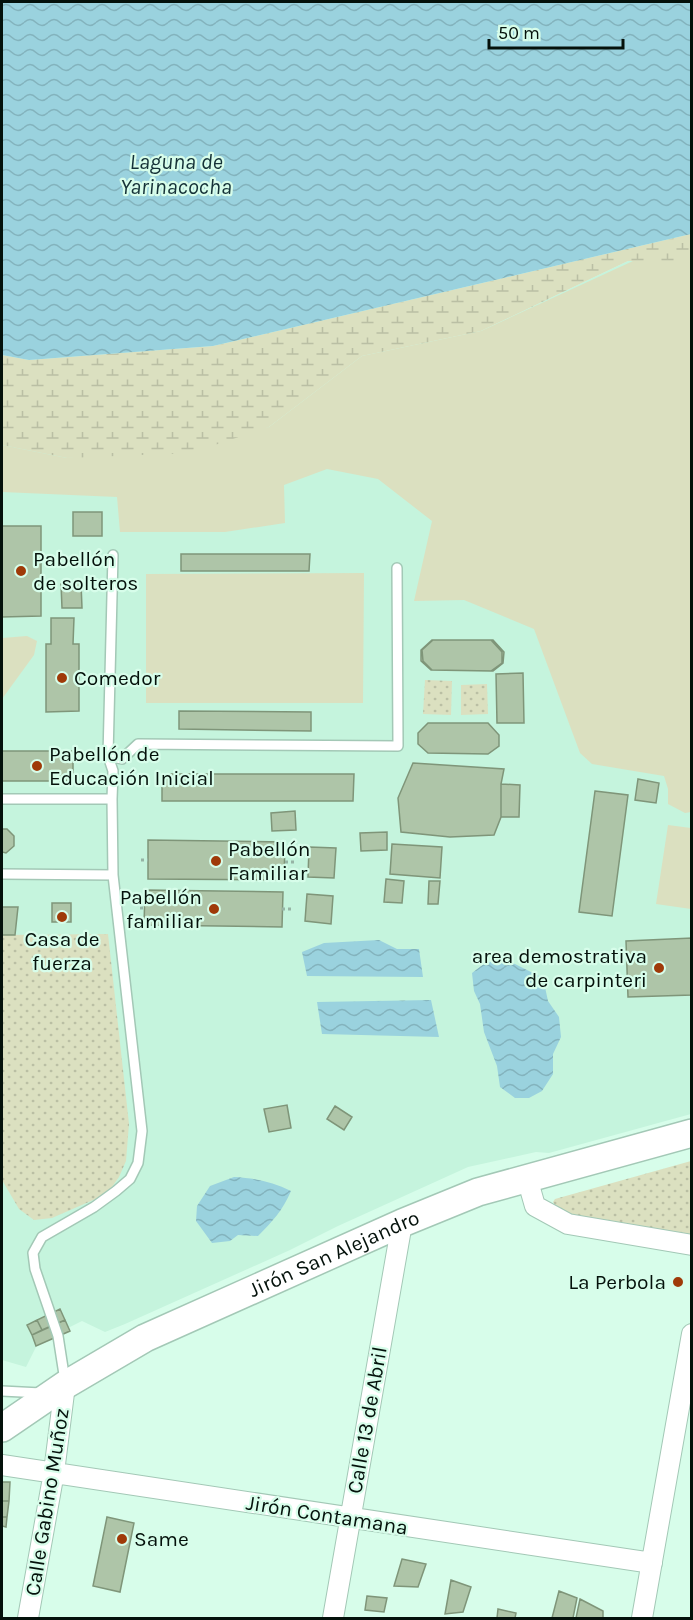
<svg xmlns="http://www.w3.org/2000/svg" width="693" height="1620" font-family="Karla,sans-serif">
	<style>
		.built { fill: #c5f4dd }
		.green { fill: #dbe0c0 }
		.wetland { fill: url(#wetland-marsh) }
		.park { fill: url(#park-dots) }
		.water { fill: url(#water-waves) }
		.building { fill: #aec5a8; stroke: #7f9579; stroke-width: 1.5 }
		.lines { fill: none; stroke-linecap: round; stroke-linejoin: round }
		.lane-casing { stroke: #a3c8b6; stroke-width: 12 }
		.street-casing { stroke: #a3c8b6; stroke-width: 22 }
		.secondary-casing { stroke: #a3c8b6; stroke-width: 30 }
		.path { stroke: #96b4a5; stroke-width: 3; stroke-dasharray: 3 3; stroke-linecap: butt }
		.lane { stroke: #fff; stroke-width: 9 }
		.street { stroke: #fff; stroke-width: 20 }
		.secondary { stroke: #fff; stroke-width: 27 }
		.poi-dot { fill: #9f3a09; stroke: #d7fdea; stroke-width: 2 }
		.labels { text-anchor: middle; dominant-baseline: central; stroke-width: 4.5; stroke-linejoin: round; paint-order: stroke }
		.poi-label { font-size: 21px; fill: #04110b; stroke: #d7fdea; text-anchor: start }
		.street-label { font-size: 21px; fill: #04110b; stroke: #d7fdea }
		.water-label { font-size: 22px; font-style: italic; fill: #143137; stroke: #d7fdea }
	</style>
	<defs>
		<pattern id="wetland-marsh" width="20" height="14" patternUnits="userSpaceOnUse" patternTransform="scale(1.5)"><rect width="20" height="14" fill="#dbe0c0"/><path d="M1 5h8M5 5V1M11 12h8M15 12V8" fill="none" stroke="#babfa4"/></pattern>
		<pattern id="park-dots" width="8" height="8" patternUnits="userSpaceOnUse" patternTransform="scale(1.5)"><rect width="8" height="8" fill="#dbe0c0"/><path d="M2 2h.1M6 6h.1" fill="none" stroke="#babfa4" stroke-width="1.8" stroke-linecap="round"/></pattern>
		<pattern id="water-waves" width="16" height="10" patternUnits="userSpaceOnUse" patternTransform="scale(1.5)"><rect width="16" height="10" fill="#9ad2de"/><path d="M0 5q4-4 8 0t8 0" fill="none" stroke="#83b3bd"/></pattern>
	</defs>
	<rect width="100%" height="100%" fill="#d7fdea"/>
	<path class="built" d="M 628,261 L 691,261 L 691,1114 L 549,1153 L 536,1152 L 468,1167 L 338,1226 L 290,1250 L 125,1324 L 105,1332 L 82,1321 L 38,1343 L 26,1367 L 2,1360 L 2,445 L 269,427 L 362,356 L 481,331 Z"/>
	<path class="green" d="M 633,261 L 691,261 L 691,812 L 685,813 L 668,804 L 668,789 L 664,776 L 592,764 L 580,753 L 534,629 L 464,600 L 414,601 L 432,521 L 378,479 L 327,469 L 284,485 L 285,523 L 225,532 L 120,532 L 117,497 L 2,492 L 2,445 L 67,458 L 269,427 L 362,356 L 481,331 Z
		M 364,573 L 363,703 L 146,703 L 146,574 Z
		M 27,636 L 37,641 L 34,655 L 2,699 L 2,638 Z
		M 668,825 L 691,828 L 691,909 L 656,904 Z"/>
	<path class="wetland" d="M 691,234 L 691,261 L 628,261 L 481,331 L 362,356 L 269,427 L 191,453 L 67,458 L 2,445 L 2,355 L 29,360 L 213,346 Z"/>
	<path class="park" d="M 425,680 L 452,681 L 451,715 L 423,714 Z
		M 487,684 L 488,714 L 461,715 L 461,685 Z
		M 108,934 L 129,1124 L 126,1161 L 119,1177 L 107,1194 L 52,1218 L 34,1220 L 19,1209 L 2,1180 L 2,935 Z
		M 691,1161 L 691,1235 L 576,1219 L 557,1208 L 553,1202 L 555,1199 Z"/>
	<path class="water" d="M 2,2 L 691,2 L 691,234 L 213,346 L 29,360 L 2,355 Z
		M 379,940 L 397,949 L 419,949 L 423,977 L 307,976 L 302,952 L 324,943 Z
		M 501,960 L 515,964 L 543,978 L 548,1001 L 559,1017 L 561,1037 L 553,1054 L 553,1074 L 542,1091 L 529,1098 L 515,1098 L 500,1087 L 497,1066 L 484,1032 L 480,1004 L 474,991 L 472,973 L 485,963 Z
		M 431,1000 L 439,1037 L 322,1034 L 317,1002 Z
		M 234,1177 C 255,1178 272,1182 291,1191 C 283,1210 272,1222 258,1236 L 238,1235 L 230,1241 L 212,1243 L 196,1221 L 197,1206 L 210,1186 Z"/>
	<path class="building" d="M 73,512 L 102,512 L 102,536 L 73,536 Z
		M 2,526 L 41,526 L 41,616 L 2,617 Z
		M 181,554 L 310,554 L 309,571 L 181,571 Z
		M 81,583 L 82,608 L 62,608 L 61,584 Z
		M 51,618 L 74,618 L 73,644 L 79,644 L 79,711 L 46,712 L 46,644 L 51,644 Z
		M 432,640 L 491,640 L 502,652 L 502,663 L 491,671 L 431,670 L 421,661 L 421,650 Z
		M 433,640 L 493,640 L 504,652 L 503,663 L 493,671 L 432,670 L 423,661 L 422,650 Z
		M 523,673 L 524,723 L 497,723 L 496,674 Z
		M 179,711 L 311,712 L 311,731 L 179,729 Z
		M 428,723 L 488,723 L 499,735 L 499,746 L 488,754 L 428,753 L 418,744 L 418,733 Z
		M 2,751 L 73,751 L 73,781 L 2,781 Z
		M 413,763 L 504,769 L 501,784 L 501,817 L 494,835 L 450,837 L 401,832 L 398,798 Z
		M 162,774 L 354,774 L 353,801 L 162,801 Z
		M 638,779 L 659,783 L 656,803 L 635,800 Z
		M 501,784 L 520,785 L 519,817 L 501,817 Z
		M 595,791 L 628,795 L 612,916 L 579,912 Z
		M 295,811 L 296,830 L 272,831 L 271,813 Z
		M 2,829 L 7,829 L 14,836 L 14,846 L 6,853 L 2,852 Z
		M 387,832 L 387,850 L 361,851 L 360,833 Z
		M 148,840 L 285,842 L 284,880 L 148,879 Z
		M 392,844 L 442,847 L 440,878 L 390,874 Z
		M 309,847 L 336,848 L 334,878 L 308,877 Z
		M 386,879 L 404,881 L 402,903 L 384,902 Z
		M 429,881 L 440,881 L 438,904 L 428,904 Z
		M 145,890 L 283,892 L 282,927 L 144,925 Z
		M 307,894 L 333,896 L 331,924 L 305,921 Z
		M 52,903 L 71,903 L 71,922 L 52,922 Z
		M 2,907 L 18,907 L 15,935 L 2,935 Z
		M 692,938 L 692,995 L 628,997 L 626,941 Z
		M 287,1105 L 291,1128 L 269,1132 L 264,1109 Z
		M 335,1106 L 352,1117 L 344,1130 L 327,1119 Z
		M 60,1309 L 65,1320 L 42,1330 L 37,1320 Z
		M 37,1320 L 42,1330 L 32,1335 L 27,1325 Z
		M 65,1320 L 70,1331 L 36,1346 L 32,1335 Z
		M 2,1482 L 10,1482 L 9,1501 L 2,1501 Z
		M 2,1501 L 9,1501 L 7,1517 L 2,1517 Z
		M 2,1517 L 7,1517 L 6,1527 L 2,1526 Z
		M 107,1517 L 134,1523 L 120,1592 L 93,1586 Z
		M 402,1559 L 426,1564 L 418,1587 L 394,1586 Z
		M 451,1580 L 471,1587 L 463,1612 L 445,1614 Z
		M 559,1591 L 577,1598 L 573,1618 L 552,1618 Z
		M 367,1596 L 387,1598 L 384,1612 L 365,1610 Z
		M 580,1599 L 603,1611 L 603,1618 L 576,1618 Z
		M 498,1609 L 516,1613 L 515,1618 L 497,1618 Z"/>
	<g class="lines">
		<g class="lane-casing">
			<path id="lane" d="M 108,756 L 122,759 L 138,744 L 398,746 L 397,568
				M 2,799 L 112,799
				M 2,874 L 113,875
				M 65,1381 L 58,1336 L 35,1269 L 33,1253 L 42,1237 L 94,1207 L 116,1191 L 130,1179 L 138,1163 L 142,1131 L 113,875 L 112,799 L 113,771 L 108,756 L 113,555
				M 2,1391 L 41,1393"/>
		</g>
		<g class="street-casing">
			<path id="street" d="M 527,1178 L 535,1206 L 568,1224 L 692,1245
				M 2,1465 L 652,1563
				M 28,1618 L 54,1472 L 65,1385
				M 333,1618 L 402,1223
				M 642,1618 L 692,1334"/>
		</g>
		<g class="secondary-casing">
			<g id="secondary">
				<path id="s1" d="M 2,1428 L 65,1385 L 145,1338 L 402,1223 L 478,1192 L 692,1133"/>
			</g>
		</g>
		<path class="path" d="M 141,860 L 148,860
			M 285,862 L 294,862
			M 140,908 L 145,908
			M 282,909 L 293,909"/>
		<use href="#lane" class="lane"/>
		<use href="#street" class="street"/>
		<use href="#secondary" class="secondary"/>
	</g>
	<g class="poi-dot">
		<circle cx="21" cy="571" r="6"/>
		<circle cx="62" cy="678" r="6"/>
		<circle cx="37" cy="766" r="6"/>
		<circle cx="216" cy="861" r="6"/>
		<circle cx="214" cy="909" r="6"/>
		<circle cx="62" cy="917" r="6"/>
		<circle cx="659" cy="968" r="6"/>
		<circle cx="678" cy="1282" r="6"/>
		<circle cx="122" cy="1539" r="6"/>
	</g>
	<g class="labels">
		<g class="poi-label">
			<text x="33" y="559">Pabellón<tspan x="33" dy="24">de solteros</tspan></text>
			<text x="74" y="678">Comedor</text>
			<text x="49" y="754">Pabellón de<tspan x="49" dy="24">Educación Inicial</tspan></text>
			<text x="228" y="849">Pabellón<tspan x="228" dy="24">Familiar</tspan></text>
			<text x="202" y="897" text-anchor="end">Pabellón<tspan x="202" dy="24">familiar</tspan></text>
			<text x="62" y="939" text-anchor="middle">Casa de<tspan x="62" dy="24">fuerza</tspan></text>
			<text x="647" y="956" text-anchor="end">area demostrativa<tspan x="647" dy="24">de carpinteri</tspan></text>
			<text x="666" y="1282" text-anchor="end">La Perbola</text>
			<text x="134" y="1539">Same</text>
		</g>
		<g class="street-label">
			<text stroke="none"><textPath href="#s1" startOffset="376">Jirón San Alejandro</textPath></text>
			<text transform="translate(367 1420) rotate(-80)">Calle 13 de Abril</text>
			<text transform="translate(47 1502) rotate(-81)">Calle Gabino Muñoz</text>
			<text transform="translate(327 1515) rotate(9)">Jirón Contamana</text>
		</g>
		<g class="water-label">
			<text x="176" y="162">Laguna de<tspan x="176" dy="25">Yarinacocha</tspan></text>
		</g>
	</g>
	<rect width="693" height="1620" fill="none" stroke="#04110b" stroke-width="6"/>
	<path d="M489 39v9h134v-9" fill="none" stroke="#04110b" stroke-width="3"/>
	<text x="498" y="39" font-size="18" fill="#04110b" stroke="#d7fdea" stroke-width="4.5" paint-order="stroke">50 m</text>
</svg>
